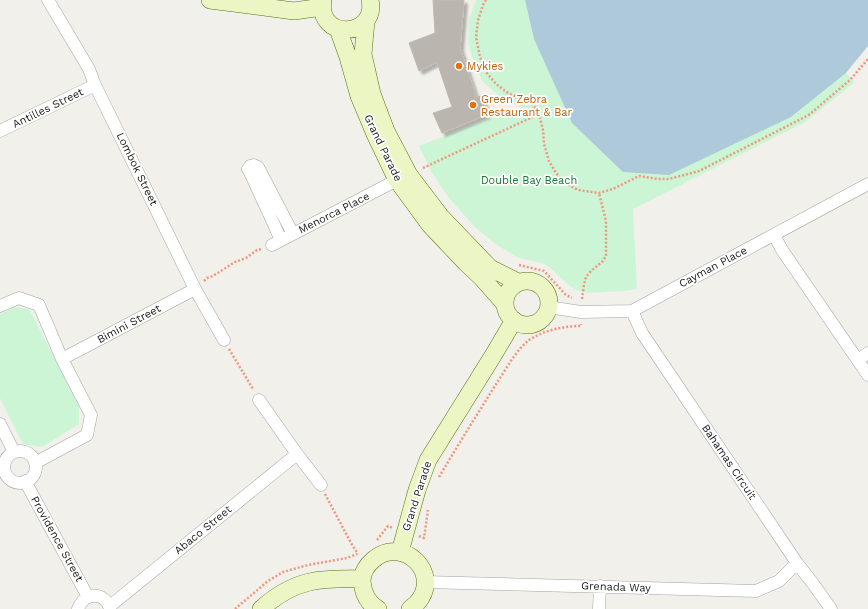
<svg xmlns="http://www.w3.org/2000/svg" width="868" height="609" font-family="'Work Sans',sans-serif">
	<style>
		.park { fill: #ccf5d5 }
		.water { fill: #aecada }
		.building { fill: #bab6af; stroke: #c2b9ad; filter: url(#shadow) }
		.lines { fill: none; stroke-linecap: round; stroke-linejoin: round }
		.street-casing { stroke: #a3a3a3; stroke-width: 13 }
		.secondary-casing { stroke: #5a7210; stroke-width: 18 }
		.path { stroke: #ee987e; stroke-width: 2.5; stroke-dasharray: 2 2; stroke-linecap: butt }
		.street { stroke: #fff; stroke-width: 12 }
		.secondary { stroke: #ecf5c4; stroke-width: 17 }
		.food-dot { fill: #e8710a; stroke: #fff; stroke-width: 1.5 }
		.labels { text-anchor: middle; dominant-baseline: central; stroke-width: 3.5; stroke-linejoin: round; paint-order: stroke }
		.food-label { font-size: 11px; fill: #c56008; stroke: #fff; text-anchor: start }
		.street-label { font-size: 11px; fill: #222; stroke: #fff }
		.park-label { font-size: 11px; fill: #17792c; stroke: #fff }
	</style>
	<defs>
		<filter id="shadow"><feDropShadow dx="3.5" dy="3.5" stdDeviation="1" flood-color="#0004"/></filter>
	</defs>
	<rect width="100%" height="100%" fill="#f1f0ea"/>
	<path class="park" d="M 476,0 L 525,0 L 534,39 L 791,117 L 846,73 L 855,82 L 805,122 L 633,209 L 637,289 L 623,291 L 588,293 L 576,290 L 570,286 L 548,266 L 541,263 L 519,258 L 497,245 L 476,228 L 448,197 L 431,171 L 419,146 L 520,107 L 500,97 L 482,81 L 472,56 L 468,43 L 469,20 Z
		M 15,307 L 29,309 L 79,406 L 79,424 L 42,447 L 23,444 L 0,398 L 0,314 Z"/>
	<path class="water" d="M 525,0 L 868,0 L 868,46 L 846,73 L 791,117 L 669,175 L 623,172 L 572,123 L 534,39 Z"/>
	<path class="building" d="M 433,0 L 464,0 L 460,48 L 476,97 L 482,96 L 488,114 L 442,133 L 433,113 L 452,107 L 437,62 L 419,71 L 409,43 L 435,33 Z"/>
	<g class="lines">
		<g class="street-casing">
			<path id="street" d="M 48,0 L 89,69 L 95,85 L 195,289 L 224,340
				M 0,131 L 95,85
				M 774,235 L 782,250 L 868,375
				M 281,240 L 249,170 L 248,169 L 250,166 L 254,165 L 258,167 L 293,234
				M 272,245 L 397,180
				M 0,306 L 19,298 L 39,305 L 62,359 L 91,415 L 87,435 L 35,463
				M 548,307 L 581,312 L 632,311 L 868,184
				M 632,311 L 642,333 L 797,563 L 814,585 L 831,609
				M 62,359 L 195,289
				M 858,360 L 868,353
				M 259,400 L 297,454 L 321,485
				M 0,424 L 14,452
				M4 467a16 16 0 1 1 32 0a16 16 0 1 1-32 0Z
				M 25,481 L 88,597
				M 425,582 L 756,591 L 779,581 L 797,563
				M 110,606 L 297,454
				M 78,609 C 84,592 105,591 110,609
				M 599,609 L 600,586"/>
		</g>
		<g class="secondary-casing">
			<path id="secondary" d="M 210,0 L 294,11 L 322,7
				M 323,0 C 316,41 378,38 370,0
				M 366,21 L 363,54 L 372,94 L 386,131 L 409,175 L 441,217 L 490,268 L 518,282
				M 338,29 L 348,57 L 359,96 L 375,134 L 397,180 L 430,225 L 466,263 L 482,278 L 505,304
				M505 303a22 22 0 1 1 44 0a22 22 0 1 1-44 0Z
				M 400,552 L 417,490 L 428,460 L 494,354 L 514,320
				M 261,609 C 294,579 320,578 362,579
				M 378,609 C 367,603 363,593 362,581 C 362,573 367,565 373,560 C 403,534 443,574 417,603 C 415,605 412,607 410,609"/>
		</g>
		<path class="path" d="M 486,0 L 483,5 L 478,20 L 476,37 L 480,57 L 486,72 L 496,84 L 508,93 L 532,103 L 539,114 L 543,130 L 544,144 L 549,161 L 556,173 L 565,183 L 578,190 L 599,193 L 613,189 L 639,176 L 658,179 L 669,179 L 699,171 L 801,119 L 810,114 L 850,80 L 868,59
			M 423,168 L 539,114
			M 519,265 L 544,271 L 565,294 L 572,298
			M 204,281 L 207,278 L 213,276 L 235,262 L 246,258 L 257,250 L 262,249
			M 582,299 L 584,284 L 586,277 L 591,271 L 602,262 L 606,256 L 606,221 L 599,193
			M 229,349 L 253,389
			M 439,477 C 458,445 478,413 498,381 C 507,368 516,350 529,340 C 545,330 563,326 581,326 L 581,324
			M 325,494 L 351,543 L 358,554
			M 419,536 L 424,538 L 428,510
			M 377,540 L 388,526 L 393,528
			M 235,609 L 268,581 L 283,572 L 308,565 L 347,558 L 357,554"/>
		<use href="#street" class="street"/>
		<use href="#secondary" class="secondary"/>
	</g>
	<g class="food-dot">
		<circle cx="459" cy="66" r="4"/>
		<circle cx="473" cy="105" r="4"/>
	</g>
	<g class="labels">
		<g class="food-label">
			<text x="467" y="66">Mykies</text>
			<text x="481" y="99">Green Zebra<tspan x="481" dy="13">Restaurant &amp; Bar</tspan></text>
		</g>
		<g class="street-label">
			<text transform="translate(48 108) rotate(-26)">Antilles Street</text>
			<text transform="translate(383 148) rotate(64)">Grand Parade</text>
			<text transform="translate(137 169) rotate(64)">Lombok Street</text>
			<text transform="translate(334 213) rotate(-27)">Menorca Place</text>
			<text transform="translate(713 267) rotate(-28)">Cayman Place</text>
			<text transform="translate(129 324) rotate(-28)">Bimini Street</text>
			<text transform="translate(729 462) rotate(56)">Bahamas Circuit</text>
			<text transform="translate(417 496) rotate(-72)">Grand Parade</text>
			<text transform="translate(203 530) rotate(-39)">Abaco Street</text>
			<text transform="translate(57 539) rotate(61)">Providence Street</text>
			<text transform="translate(616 587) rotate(2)">Grenada Way</text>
		</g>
		<g class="park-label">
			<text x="529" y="180">Double Bay Beach</text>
		</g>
	</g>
</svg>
